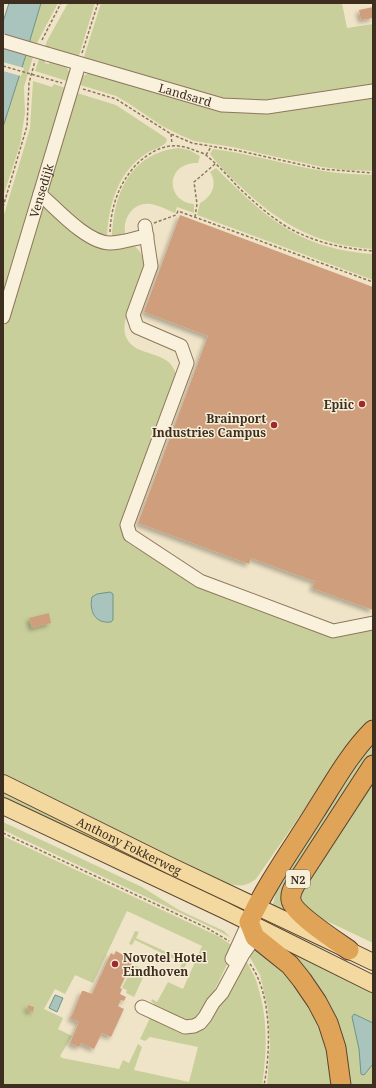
<svg xmlns="http://www.w3.org/2000/svg" width="376" height="1088" font-family="'Noto Serif',serif">
	<style>
		.green { fill: #c9cf9b }
		.water { fill: #a9c4bc; stroke: #6f938a }
		.pier { fill: #f0e4c8 }
		.building { fill: #cf9f7d; filter: url(#shadow) }
		.lines { fill: none; stroke-linecap: round; stroke-linejoin: round }
		.minor-casing { stroke: #8d765c; stroke-width: 15 }
		.major-casing { stroke: #5b4430; stroke-width: 18 }
		.highway-casing { stroke: #5b4430; stroke-width: 21 }
		.path { stroke: #8d765c; stroke-width: 1.5; stroke-dasharray: 3 2; stroke-linecap: butt }
		.minor { stroke: #faf1dc; stroke-width: 13 }
		.major { stroke: #f3d9a0; stroke-width: 16 }
		.highway { stroke: #e0a458; stroke-width: 19 }
		.minor-bridge-casing { stroke: #8d765c; stroke-width: 15; stroke-linecap: butt }
		.path-bridge { stroke: #8d765c; stroke-width: 1.5; stroke-dasharray: 3 2; stroke-linecap: butt }
		.minor-bridge { stroke: #faf1dc; stroke-width: 13 }
		.poi-dot { fill: #9e2a2b; stroke: #f7eed8; stroke-width: 1.5 }
		.labels { text-anchor: middle; dominant-baseline: central; stroke-width: 3; stroke-linejoin: round; paint-order: stroke }
		.shield { fill: #f7eed8; stroke: #756857; stroke-width: 1 }
		.shield-label { font-size: 11px; font-weight: bold; fill: #3d2e20 }
		.street-label { font-size: 12px; fill: #3d2e20; stroke: #f7eed8 }
		.poi-label { font-size: 12px; font-weight: bold; fill: #3d2e20; stroke: #f7eed8; text-anchor: end }
	</style>
	<defs>
		<filter id="shadow"><feDropShadow dx="-3" dy="3" stdDeviation="2" flood-color="#0004"/></filter>
	</defs>
	<rect width="100%" height="100%" fill="#f0e4c8"/>
	<path class="green" d="M 41,3 L 58,3 L 37,43 L 31,43 L 30,40 Z
		M 68,3 L 95,3 L 78,59 L 44,49 L 47,41 Z
		M 101,3 L 342,3 L 347,28 L 373,24 L 373,87 L 278,101 L 226,100 L 83,60 Z
		M 26,55 L 33,57 L 24,87 L 25,113 L 20,145 L 3,197 L 3,127 Z
		M 39,59 L 45,61 L 45,63 L 49,64 L 51,60 C 64,65 71,66 70,82 L 35,71 Z
		M 92,72 L 222,109 L 373,96 L 373,171 L 346,170 L 322,167 L 232,147 L 194,141 L 180,135 L 162,126 L 128,103 L 116,96 L 77,84 L 80,77 Z
		M 33,81 L 52,87 L 54,84 L 68,89 L 3,303 L 3,218 L 30,128 Z
		M 77,93 L 116,105 L 166,138 L 167,140 C 165,147 153,149 147,153 C 117,172 108,207 107,240 L 99,238 L 53,199 L 46,185 Z
		M 179,148 L 189,150 L 200,156 L 198,163 C 165,162 165,202 194,204 L 194,213 L 177,207 L 175,213 C 167,210 159,205 150,204 C 132,202 121,221 126,237 L 112,240 C 113,195 129,153 179,148 Z
		M 213,149 C 246,153 279,163 312,169 C 332,173 352,174 373,175 L 373,249 C 316,245 280,224 240,186 C 229,176 219,166 210,154 Z
		M 216,168 C 266,218 299,249 373,254 L 372,268 L 373,280 L 197,215 L 200,203 C 212,197 218,184 210,172 Z
		M 47,205 C 57,214 68,222 78,230 C 81,233 86,238 90,239 C 108,246 135,234 143,258 C 150,281 117,316 126,337 C 135,359 170,348 176,375 L 124,536 L 128,543 L 196,584 L 327,634 L 373,628 L 373,720 L 368,724 L 329,774 L 256,879 C 244,888 238,886 224,883 L 3,773 L 3,331 L 7,314 L 39,207 Z
		M 373,742 L 373,755 L 368,759 L 289,913 L 272,907 L 276,892 L 344,783 L 363,754 Z
		M 373,770 L 373,943 L 312,914 C 305,908 302,902 300,893 Z
		M 3,790 L 250,911 L 249,914 L 3,800 Z
		M 3,822 L 142,887 L 179,910 L 224,931 L 231,938 L 219,931 L 3,830 Z
		M 3,836 L 218,936 L 233,946 L 232,954 L 203,1014 L 198,1019 L 187,1022 L 156,1009 L 155,1005 L 151,1001 L 152,999 L 157,1002 L 168,982 L 183,989 L 202,946 L 127,911 L 93,983 L 75,975 L 65,994 L 55,989 L 44,1009 L 63,1018 L 58,1029 L 72,1036 L 60,1056 L 62,1058 L 119,1069 L 123,1060 L 129,1063 L 138,1044 L 142,1047 L 134,1070 L 189,1082 L 198,1047 L 150,1037 L 145,1041 L 140,1039 L 150,1018 L 201,1029 L 208,1024 L 245,959 C 250,968 256,977 258,987 C 268,1018 267,1054 262,1085 L 3,1085 Z
		M 135,931 L 139,932 L 136,938 L 184,960 L 187,955 L 190,957 L 183,970 L 180,968 L 182,963 L 135,940 L 132,945 L 129,944 Z
		M 275,940 L 367,988 L 373,993 L 373,1085 L 349,1085 L 348,1073 Z
		M 255,948 L 285,970 L 320,1022 L 335,1085 L 267,1085 L 270,1044 L 268,1010 L 260,975 L 249,956 Z
		M 134,965 L 146,971 L 134,997 L 126,993 L 127,990 L 122,988 Z"/>
	<path class="water" d="M 9,3 L 41,3 L 30,40 L 31,43 L 25,58 L 3,127 L 3,22 Z
		M 110,592 L 113,594 L 113,620 L 111,622 C 95,624 89,611 92,597 L 97,594 Z
		M 55,995 L 63,998 L 57,1012 L 49,1008 Z
		M 354,1014 L 373,1023 L 373,1064 L 364,1075 L 361,1074 L 359,1049 L 352,1017 Z"/>
	<path class="pier" d="M 3,62 L 24,68 L 21,76 L 3,71 Z"/>
	<path class="building" d="M 373,7 L 373,18 L 361,20 L 359,10 Z
		M 180,215 L 373,287 L 373,610 L 312,588 L 315,581 L 308,579 L 251,558 L 249,564 L 138,523 L 208,336 L 144,312 Z
		M 49,613 L 51,623 L 32,628 L 29,618 Z
		M 116,951 L 127,957 L 125,960 L 132,963 L 120,988 L 122,989 L 120,994 L 126,997 L 124,1001 L 121,1000 L 118,1006 L 124,1009 L 111,1037 L 102,1033 L 94,1049 L 81,1043 L 79,1047 L 70,1043 L 79,1022 L 71,1019 L 71,1017 L 73,1013 L 82,991 L 84,991 L 92,994 L 111,953 L 114,955 Z
		M 28,1005 L 34,1007 L 33,1012 L 27,1010 Z"/>
	<g class="lines">
		<g class="minor-casing">
			<g id="minor">
				<path id="s1" d="M 47,54 L 222,105 L 267,107 L 373,91"/>
				<path d="M 40,194 C 57,209 87,243 110,243 C 122,243 135,238 147,236"/>
				<path d="M 145,226 L 151,266 L 133,315 L 137,327 L 181,346 L 187,363 L 127,525 L 130,535 L 200,581 L 333,631 L 373,623"/>
				<path id="s2" d="M 3,317 L 79,64"/>
				<path d="M 232,959 L 249,922"/>
				<path d="M 142,1007 L 185,1027 L 194,1026 L 200,1023 L 205,1017 L 213,1003 L 222,993 L 243,954 L 259,931"/>
			</g>
		</g>
		<g class="major-casing">
			<g id="major">
				<path id="s3" d="M 3,783 L 173,867 L 321,937 L 373,962"/>
				<path d="M 3,806 L 224,910 L 373,984"/>
			</g>
		</g>
		<g class="highway-casing">
			<path id="highway" d="M 349,950 C 336,941 293,913 291,900 C 290,894 292,890 295,885 L 373,765
				M 341,1085 L 336,1048 L 328,1023 L 317,1002 L 302,980 L 290,965 L 255,937 L 249,922 C 267,883 292,849 315,812 C 333,784 349,754 373,730"/>
		</g>
		<path class="path" d="M 42,40 L 61,3
			M 82,53 L 98,3
			M 41,77 L 62,83
			M 83,89 L 116,99 L 171,134 L 192,143 L 240,151 L 321,169 L 373,173
			M 171,134 L 172,144
			M 206,155 L 211,147
			M 3,207 L 27,126 L 29,83 L 35,61
			M 195,217 L 197,204 L 194,182 L 215,164
			M 154,223 L 176,215 L 178,211 L 373,282
			M 110,232 C 111,205 120,180 140,161 C 158,146 174,141 196,151 C 199,152 204,153 207,156 C 218,165 229,177 239,188 C 253,201 267,214 284,225 C 311,242 341,248 373,251
			M 3,833 L 207,928 L 229,941
			M 250,964 C 272,994 271,1050 264,1085"/>
		<use href="#minor" class="minor"/>
		<use href="#major" class="major"/>
		<use href="#highway" class="highway"/>
		<g class="minor-bridge-casing">
			<path id="minor-bridge" d="M 3,41 L 47,54"/>
		</g>
		<path class="path-bridge" d="M 3,66 L 41,77"/>
		<use href="#minor-bridge" class="minor-bridge"/>
	</g>
	<g class="poi-dot">
		<circle cx="362" cy="404" r="4"/>
		<circle cx="274" cy="425" r="4"/>
		<circle cx="115" cy="964" r="4"/>
	</g>
	<g class="labels">
		<rect class="shield" x="286" y="870" width="24" height="18" rx="3"/>
		<g class="shield-label">
			<text x="298" y="879">N2</text>
		</g>
		<g class="street-label">
			<text stroke="none"><textPath href="#s1" startOffset="144">Landsard</textPath></text>
			<text stroke="none"><textPath href="#s2" startOffset="132">Vensedijk</textPath></text>
			<text stroke="none"><textPath href="#s3" startOffset="141">Anthony Fokkerweg</textPath></text>
		</g>
		<g class="poi-label">
			<text x="354" y="404">Epiic</text>
			<text x="266" y="418">Brainport<tspan x="266" dy="14">Industries Campus</tspan></text>
			<text x="123" y="957" text-anchor="start">Novotel Hotel<tspan x="123" dy="14">Eindhoven</tspan></text>
		</g>
	</g>
	<rect width="376" height="1088" fill="none" stroke="#3d2e20" stroke-width="8"/>
</svg>
